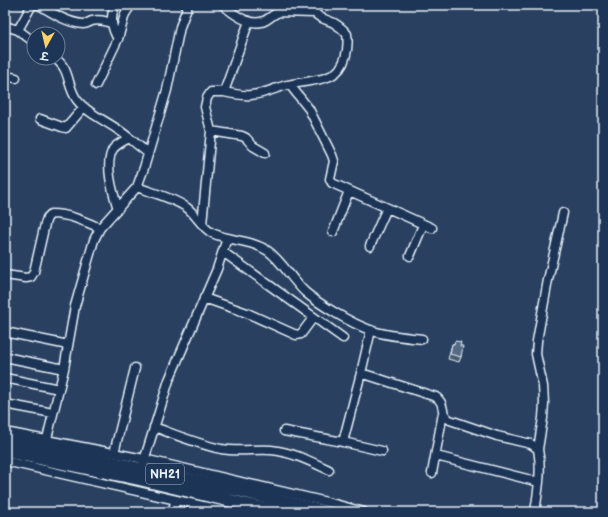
<svg xmlns="http://www.w3.org/2000/svg" width="608" height="517" font-family="'Balsamiq Sans','Playpen Sans Deva',sans-serif">
	<style>
		.lines { fill: none; stroke-linecap: round; stroke-linejoin: round }
		.minor-casing { stroke: #e8f1f8; stroke-width: 11 }
		.highway-casing { stroke: #e8f1f8; stroke-width: 15 }
		.minor { stroke: #1d3557; stroke-width: 8 }
		.highway { stroke: #1d3557; stroke-width: 12 }
		.wall { fill: #495b71; stroke: #e8f1f8 }
		.building { fill: #556a83; stroke: #e8f1f8 }
		.labels { text-anchor: middle; dominant-baseline: central; stroke-width: 4; stroke-linejoin: round; paint-order: stroke }
		.shield { fill: #1d3557; stroke: #abb9c8; stroke-width: 1 }
		.shield-label { font-size: 12px; font-weight: bold; fill: #e8f1f8 }
	</style>
	<rect width="100%" height="100%" fill="#294061"/>
	<filter id="ink" filterUnits="userSpaceOnUse"><feTurbulence type="fractalNoise" baseFrequency=".025" numOctaves="2"/><feDisplacementMap in="SourceGraphic" scale="8" xChannelSelector="R" yChannelSelector="G"/><feConvolveMatrix kernelMatrix="1 2 1 2 8 2 1 2 1" color-interpolation-filters="sRGB"/></filter>
	<g filter="url(#ink)">
		<g class="lines">
			<g class="minor-casing">
				<path id="minor" d="M 39,5 C 52,13 68,23 83,24 C 87,24 89,22 92,21 C 99,19 105,21 111,23
					M 115,5 C 110,18 111,27 118,39
					M 223,5 C 232,13 247,25 261,22 C 268,21 273,13 280,12 L 314,13
					M 5,26 L 18,30 L 34,42
					M 18,30 L 32,5
					M 54,58 C 71,68 66,85 77,100 C 86,112 104,120 117,129 C 128,136 137,145 148,153
					M 5,76 L 16,78
					M 96,85 L 118,39 L 125,14 L 131,5
					M 290,85 L 309,109 L 332,155 L 334,161 L 330,179 L 332,183 L 432,228
					M 224,92 C 233,94 242,96 251,95 C 264,94 275,88 287,85 C 299,82 323,81 332,75 C 346,68 349,47 347,34 C 343,29 339,26 334,23 C 326,19 311,17 314,5
					M 40,119 L 62,127 L 66,128 L 84,107
					M 211,131 L 242,136 L 246,138 L 253,146 L 265,153
					M 137,187 C 153,193 171,197 186,207 C 196,214 201,227 212,233 C 217,235 222,237 227,238 L 217,269 L 169,380 L 143,464
					M 118,209 C 113,193 104,164 113,149 C 117,144 124,141 129,138
					M 202,224 L 211,131 L 205,107 L 207,98 L 211,92 L 224,92 L 249,21
					M 333,232 L 349,191
					M 227,238 C 241,241 256,243 268,251 C 281,260 292,280 305,292 C 320,305 351,323 370,330 C 386,336 405,337 422,339
					M 370,246 L 387,208
					M 223,252 L 343,338
					M 410,256 L 423,225
					M 5,275 L 26,278 L 31,277 L 34,272 L 45,224 L 47,218 L 51,214 C 69,214 84,221 100,228
					M 204,298 L 247,313 L 296,335 L 301,334 L 313,318
					M 5,332 L 68,345
					M 5,357 L 64,369
					M 361,373 L 436,397 C 447,405 438,412 450,420 L 497,436 L 531,444 L 538,449 C 542,470 538,491 535,512
					M 5,378 L 59,389
					M 5,404 L 53,413
					M 154,427 C 176,435 198,444 221,449 C 238,452 254,449 271,450 C 292,452 310,461 329,470
					M 284,431 L 343,442 L 382,451
					M 5,432 L 144,459 L 331,503 L 364,512
					M 343,442 L 361,373 L 371,330
					M 45,447 L 64,369 L 75,306 L 94,240 L 100,228 L 137,187 L 144,168 L 167,90 L 180,27 L 188,5
					M 538,449 L 543,418 L 544,403 L 543,386 L 536,354 L 537,341 L 548,280 L 563,213
					M 114,453 L 135,368
					M 436,456 L 539,482
					M 5,461 L 229,512
					M 432,473 L 443,413
					M 172,512 L 176,500"/>
			</g>
			<g class="highway-casing">
				<path id="highway" d="M 5,439 L 246,492 L 325,512
					M 5,451 L 139,479 L 277,512"/>
			</g>
			<use href="#minor" class="minor"/>
			<use href="#highway" class="highway"/>
		</g>
		<path class="wall" d="M 455,341 L 460,346 L 461,357 L 459,362 L 448,359 L 452,344 L 454,344 Z"/>
		<path class="building" d="M 455,341 L 461,342 L 460,346 L 463,346 L 461,357 L 450,354 L 452,344 L 454,344 Z"/>
	</g>
	<g class="labels">
		<rect class="shield" x="146" y="464" width="38" height="20" rx="3"/>
		<g class="shield-label">
			<text x="165" y="474">NH21</text>
		</g>
	</g>
	<rect width="608" height="517" fill="none" stroke="#1d3557" stroke-width="20"/>
	<rect x="10" y="10" width="588" height="497" fill="none" stroke="#e8f1f8" stroke-width="1.5" filter="url(#ink)"/>
	<g transform="translate(46 46) rotate(188)"><circle r="19" fill="#1d3557" stroke="#6e8097"/>
	<path d="M0-3L7 15L0 10L-7 15Z" fill="#ffd166"/>
	<text y="-6" font-size="11" font-weight="bold" text-anchor="middle" fill="#e8f1f8">उ</text>
	</g>
</svg>
